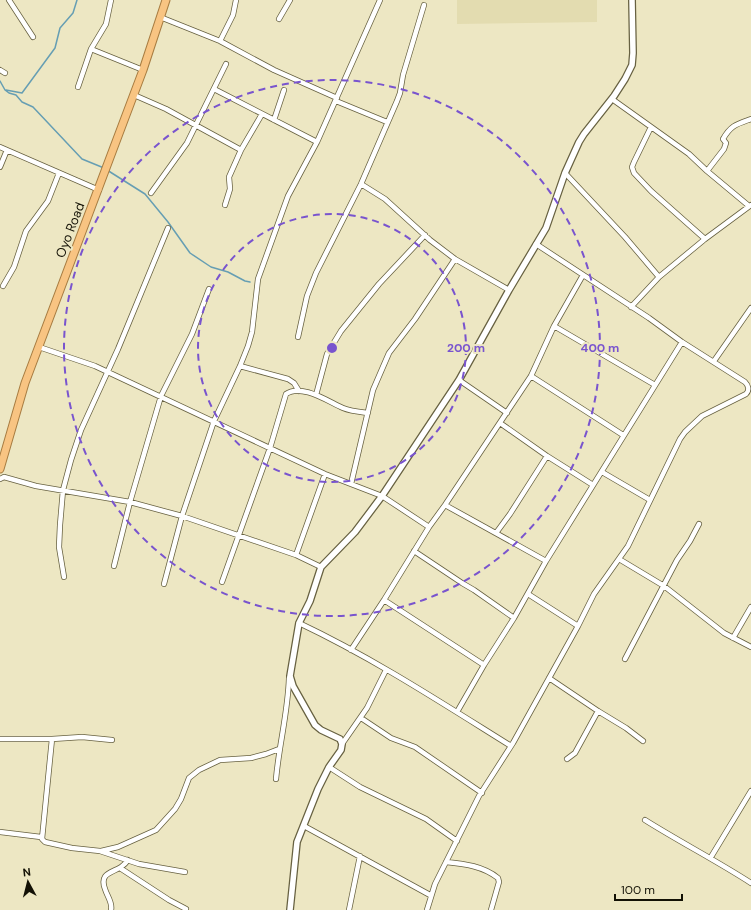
<svg xmlns="http://www.w3.org/2000/svg" width="751" height="910" font-family="'DM Sans',sans-serif">
	<style>
		.built { fill: #e3dcb0 }
		.lines { fill: none; stroke-linecap: round; stroke-linejoin: round }
		.stream { stroke: #669eb3; stroke-width: 1.5 }
		.minor-casing { stroke: #676141; stroke-width: 6 }
		.tertiary-casing { stroke: #676141; stroke-width: 8 }
		.trunk-casing { stroke: #a77c41; stroke-width: 9 }
		.minor { stroke: #fff; stroke-width: 4.5 }
		.tertiary { stroke: #fff; stroke-width: 5.5 }
		.trunk { stroke: #f8c482; stroke-width: 7 }
		.ring { fill: none; stroke: #7954ce; stroke-width: 2; stroke-dasharray: 7 5 }
		.labels { text-anchor: middle; dominant-baseline: central; stroke-width: 4; stroke-linejoin: round; paint-order: stroke }
		.street-label { font-size: 13px; fill: #131105; stroke: #ede7c3 }
		.centre { fill: #7954ce; stroke: #ede7c3; stroke-width: 2 }
		.ring-label { font-size: 12px; text-anchor: middle; font-weight: bold; fill: #7954ce; stroke: #ede7c3; stroke-width: 4; stroke-linejoin: round; paint-order: stroke }
	</style>
	<rect width="100%" height="100%" fill="#ede7c3"/>
	<path class="built" d="M 457,0 L 597,0 L 597,22 L 457,24 Z"/>
	<g class="lines">
		<path class="stream" d="M 0,81 L 5,90 L 9,93 L 16,95 L 22,102 L 33,107 L 82,159 L 104,168
			M 6,90 L 22,93 L 55,48 L 60,28 L 73,13 L 77,0
			M 107,170 L 145,194 L 168,222 L 190,253 L 211,267 L 228,272 L 245,281 L 250,282"/>
		<g class="minor-casing">
			<path id="minor" d="M 9,0 L 33,37
				M 160,17 L 220,41 L 274,70 L 337,98
				M 279,19 L 290,0
				M 220,41 L 233,15 L 236,0
				M 91,49 L 143,70
				M 0,70 L 5,73
				M 78,87 L 91,49 L 106,24 L 111,0
				M 214,89 L 317,142
				M 134,95 L 166,109 L 241,150
				M 612,99 L 689,154 L 707,171 L 749,206
				M 336,101 L 387,122
				M 274,120 L 284,90
				M 651,127 L 634,162 L 632,167 L 634,173 L 651,191 L 705,239
				M 0,147 L 99,190
				M 0,167 L 7,150
				M 707,171 L 724,149 L 726,143 L 723,139 C 731,125 737,124 751,119
				M 565,173 L 625,237 L 659,277
				M 361,184 L 385,199 L 430,240 L 455,259 L 509,290
				M 151,193 L 187,143 L 226,64
				M 225,205 L 230,189 L 229,177 L 241,150 L 262,114
				M 3,286 L 14,267 L 26,231 L 48,201 L 59,173
				M 631,307 L 659,277 L 705,239 L 751,205
				M 554,326 L 655,385
				M 298,337 L 307,296 L 316,273 L 361,184 L 397,101 L 400,93 L 403,75 L 424,5
				M 39,347 L 95,366 L 325,474 L 382,496 L 429,527
				M 714,361 L 751,308
				M 240,366 L 288,379 L 294,383 L 299,391
				M 531,376 L 623,435
				M 459,380 L 507,413
				M 316,395 L 327,354 L 341,331 L 379,284 L 425,235
				M 500,423 L 547,456 L 593,485
				M 602,472 L 650,500
				M 0,479 L 4,477 L 36,486 L 130,502 L 182,516 L 296,555 L 321,567
				M 351,484 L 373,390 L 389,353 L 415,319 L 455,259
				M 445,505 L 546,561
				M 496,533 L 510,514 L 547,456
				M 414,551 L 462,583 L 474,590 L 514,618
				M 296,555 L 325,474
				M 619,559 L 664,586 L 724,633 L 751,647
				M 114,566 L 130,502 L 161,396 L 192,334 L 209,289
				M 64,577 L 59,547 L 60,525 L 63,490 L 71,460 L 81,430 L 118,349 L 168,228
				M 222,582 L 270,448 L 286,394 C 301,383 329,402 343,408 C 350,411 360,412 368,413
				M 164,584 L 182,516 L 214,421 L 240,366 L 248,346 L 252,332 L 258,279 L 288,196 L 317,142 L 380,0
				M 528,594 L 578,626
				M 384,600 L 484,665
				M 299,623 C 373,658 442,703 511,746
				M 733,638 L 751,607
				M 351,650 L 384,600 L 429,527 L 445,505 L 531,376 L 554,326 L 583,275
				M 625,659 L 677,560 L 690,541 L 699,524
				M 549,678 L 598,711 L 626,728 L 643,741
				M 457,712 L 484,665 L 514,618 L 546,561 L 682,342
				M 361,718 L 391,738 L 415,747 L 482,793
				M 0,739 L 52,739 L 82,737 L 112,740
				M 52,739 L 42,839 L 45,842 L 72,848 L 100,851 L 139,864 L 185,872
				M 342,744 L 367,708 L 386,670
				M 567,759 L 575,753 L 598,711
				M 329,767 L 360,787 L 426,819 L 457,841
				M 276,779 C 279,745 288,712 289,678
				M 645,820 C 680,842 717,861 751,883
				M 304,826 L 430,895
				M 0,832 L 41,837
				M 101,851 L 118,847 L 156,830 L 175,809 L 181,799 L 189,778 L 199,770 L 220,760 L 251,758 L 266,754 L 279,749
				M 711,857 L 751,791
				M 446,862 C 465,864 483,866 498,878 L 499,882 L 491,910
				M 120,868 L 169,900 L 186,909
				M 111,910 C 113,903 107,896 105,889 C 99,873 112,873 121,867 C 124,865 126,863 128,860
				M 349,910 L 360,856
				M 427,910 L 435,884 L 479,796 L 513,743 L 578,626 L 594,594 L 628,546 L 680,439 L 685,432 L 702,416 L 746,394 C 750,390 748,385 745,382 L 682,342 L 649,318 L 536,244"/>
		</g>
		<g class="tertiary-casing">
			<path id="tertiary" d="M 290,910 L 297,842 L 318,789 L 329,767 L 341,750 L 342,744 L 340,739 L 321,730 L 315,725 L 293,686 L 290,676 L 299,623 L 310,601 L 321,567 L 355,532 L 382,496 L 459,380 L 509,290 L 546,228 L 565,173 L 579,142 L 584,134 L 614,96 L 625,79 L 632,65 L 633,53 L 632,0"/>
		</g>
		<g class="trunk-casing">
			<path id="trunk" d="M 0,469 L 25,383 L 143,70 L 166,0"/>
		</g>
		<use href="#minor" class="minor"/>
		<use href="#tertiary" class="tertiary"/>
		<use href="#trunk" class="trunk"/>
	</g>
	<g class="ring">
		<circle cx="332" cy="348" r="134"/>
		<circle cx="332" cy="348" r="268"/>
	</g>
	<g class="labels">
		<g class="street-label">
			<text transform="translate(70 230) rotate(-69)">Oyo Road</text>
		</g>
	</g>
	<circle cx="332" cy="348" r="6" class="centre"/>
	<g class="ring-label">
		<text x="466" y="352">200 m</text>
		<text x="600" y="352">400 m</text>
	</g>
	<g transform="translate(28 882) rotate(353)" stroke="#ede7c3" stroke-width="3" paint-order="stroke">
	<path d="M0-3L7 15L0 10L-7 15Z" fill="#131105"/>
	<text y="-6" font-size="11" font-weight="bold" text-anchor="middle" fill="#131105">N</text>
	</g>
	<path d="M615 894v6h67v-6" fill="none" stroke="#131105" stroke-width="2"/>
	<text x="621" y="894" font-size="12" fill="#131105" stroke="#ede7c3" stroke-width="3" paint-order="stroke">100 m</text>
</svg>
